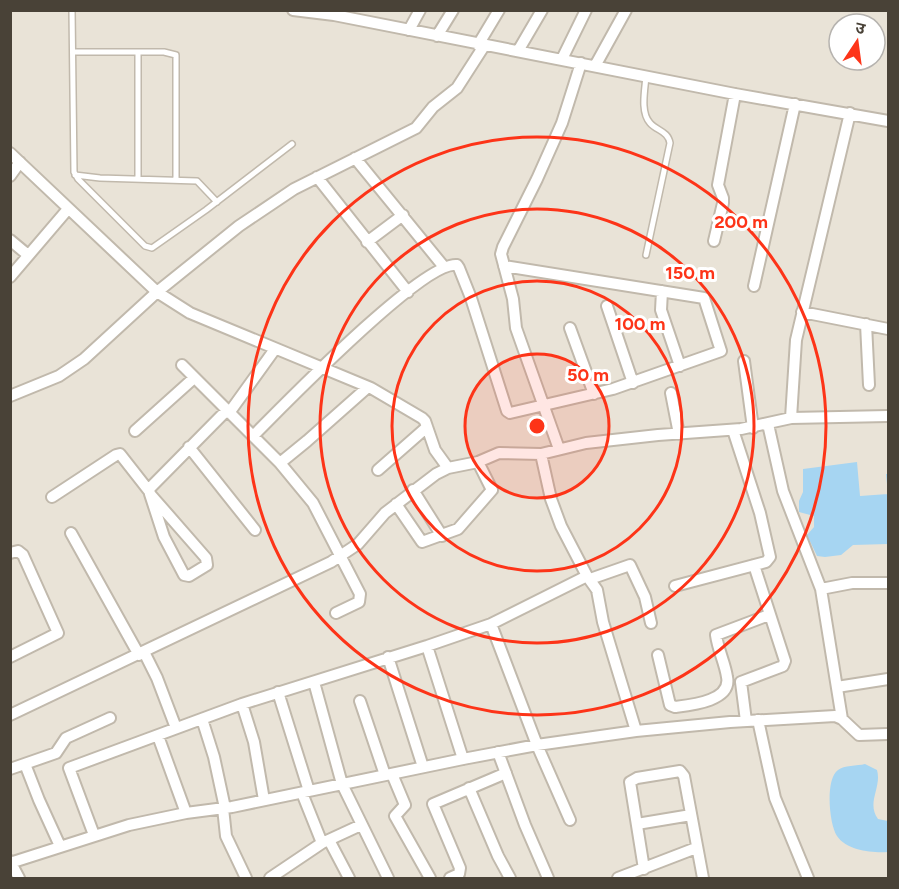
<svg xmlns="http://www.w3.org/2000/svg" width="899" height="889" font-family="Figtree,'Noto Sans Devanagari',sans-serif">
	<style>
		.residential { fill: #e9e3d7; fill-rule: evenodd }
		.water { fill: #a6d5f2 }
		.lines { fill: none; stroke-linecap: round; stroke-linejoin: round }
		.lane-casing { stroke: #c1b9ac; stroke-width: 8 }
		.street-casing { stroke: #c1b9ac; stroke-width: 14 }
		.lane { stroke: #fff; stroke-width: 5 }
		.street { stroke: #fff; stroke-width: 10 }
		.ring { fill: none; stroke: #fd3418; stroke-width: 3 }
		.centre { fill: #fd3418; stroke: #fff; stroke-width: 3 }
		.ring-label { font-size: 18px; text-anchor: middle; font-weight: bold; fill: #fd3418; stroke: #fff; stroke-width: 6; stroke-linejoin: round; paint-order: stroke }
	</style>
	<rect width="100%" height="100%" fill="#f5f1e9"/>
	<path class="residential" d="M 11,11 L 888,11 L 888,878 L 11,878 ZM 839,24 L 875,24 L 875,60 L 839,60 Z"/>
	<path class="water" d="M 857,462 L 860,496 L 888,494 L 886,474 L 888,474 L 888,544 L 853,545 L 841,555 L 825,557 L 817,556 L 807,535 L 814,527 L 814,516 L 799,512 L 799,501 L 803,492 L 803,469 Z
		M 865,764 L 877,770 C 882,788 866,802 878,819 L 888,821 L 888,852 C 873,853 847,851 837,836 C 829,824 825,779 838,770 C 844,765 857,766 865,764 Z"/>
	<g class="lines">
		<g class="lane-casing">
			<path id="lane" d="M 72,10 L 74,172 L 78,179 L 145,246 L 152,248 L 206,210 L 292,144
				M 73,52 L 164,52 L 176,55 L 176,179
				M 138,52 L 138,178
				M 646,76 C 645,90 640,112 650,123 C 657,131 668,131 670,143 L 646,255
				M 75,175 L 100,178 L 197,181 L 217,202"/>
		</g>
		<g class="street-casing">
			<path id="street" d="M 293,10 L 334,15 L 735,94 L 888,121
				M 409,30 L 420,10
				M 437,36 L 453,10
				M 478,45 L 499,10
				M 518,51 L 542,10
				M 562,59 L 586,10
				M 595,66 L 626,10
				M 10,153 L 157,292 L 190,313 L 371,388 L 422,418 L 425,421 L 435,450 L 448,468
				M 355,158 L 444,267
				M 10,176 L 20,162
				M 317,177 L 408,292
				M 10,240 L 28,255
				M 714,241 L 723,203 L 723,198 L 718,185 L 735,94
				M 367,242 L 403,215
				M 10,277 L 68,209
				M 754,286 L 795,104
				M 662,291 L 661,310 L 680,366
				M 607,306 L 633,383
				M 802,312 L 888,329
				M 866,324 L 869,385
				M 570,328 L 594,394
				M 744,361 L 753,428
				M 182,365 L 280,463 L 313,503 L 360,594 L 359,602 L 336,613
				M 671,393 L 679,434
				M 10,396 L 59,376 L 84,359 L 157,292 L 239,226 L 294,189 L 416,128 L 433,107 L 457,88 L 484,46
				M 229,413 L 275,349
				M 791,418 L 796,340 L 850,113
				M 768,424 L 783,491 L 821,589 L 842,719
				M 135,431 L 194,378
				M 253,436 C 282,407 424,260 457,265 L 459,268 L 471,298 L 507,411 L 510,413 L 613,389 L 721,351 L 704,298 L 504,266
				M 189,447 L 255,530
				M 559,449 L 516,328 L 513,299 L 501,254 L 503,247 L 537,179 L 562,123 L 581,63
				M 541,454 L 551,499 L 561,526 L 587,576 L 597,590 L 603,622 L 636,731
				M 280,463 L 307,441 L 368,387
				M 378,470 L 427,427
				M 413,490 L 442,536
				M 150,494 L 164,537 L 184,575 L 189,576 L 207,565 L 206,558 L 150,494 L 149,489 L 227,410
				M 52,497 L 116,455 L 120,454 L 149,491
				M 396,504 L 422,542 L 458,529 L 492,490 L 478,462
				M 71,533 L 139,655
				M 10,553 L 18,551 L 23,555 L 58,633 L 10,657
				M 590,579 L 630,565 L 645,597 L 651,623
				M 675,586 L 766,562 L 770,557 L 760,513 L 733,430
				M 821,589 L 852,583 L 888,583
				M 491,624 L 537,745 L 570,820
				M 427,646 L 463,759
				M 144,652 L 157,678 L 176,728
				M 658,655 L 670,705 L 675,707 C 691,705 732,701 727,677 C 725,663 718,650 716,635 L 769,615
				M 388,657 L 423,767
				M 314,682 L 342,784 L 388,878
				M 837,687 L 888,679
				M 278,692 L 309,791
				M 360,701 L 385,775
				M 242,704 L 254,742 L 264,800
				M 10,715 L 331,562 L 358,544 L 385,513 L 436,474 L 448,468 L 478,462 L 499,453 L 541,454 L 586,443 L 658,435 L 741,429 L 791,418 L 888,416
				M 202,719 L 214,757 L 225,808
				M 758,720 L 775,798 L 808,878
				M 746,721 L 741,682 L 783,666 L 785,661 L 754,565
				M 158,736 L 186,813
				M 498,752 L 525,825 L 548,878
				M 25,764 L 39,800 L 60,846
				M 10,769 L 56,753 L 66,738 L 110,718
				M 392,774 L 405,805 L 395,816 L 430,878
				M 469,788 L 498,856 L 510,878
				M 302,793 L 322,843
				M 223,808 L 226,836 L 246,878
				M 637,824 L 691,815
				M 94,835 L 69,768 L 242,704 L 427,646 L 491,624 L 587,576
				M 329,840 L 349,878
				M 10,861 L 19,878
				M 10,863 L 129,825 L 186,813 L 232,807 L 463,759 L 537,745 L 636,731 L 730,722 L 835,716 L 842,719 L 859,735 L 888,734
				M 644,869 L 630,782 L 637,778 L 680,771 L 684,776 L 703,878
				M 270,878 L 322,843 L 361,825
				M 450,878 L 459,874 L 460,868 L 433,804 L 506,773
				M 618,878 L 696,848"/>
		</g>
		<use href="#lane" class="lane"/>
		<use href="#street" class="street"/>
	</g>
	<circle cx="537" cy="426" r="72" fill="#fd3418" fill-opacity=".12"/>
	<g class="ring">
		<circle cx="537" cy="426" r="72"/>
		<circle cx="537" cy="426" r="145"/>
		<circle cx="537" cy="426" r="217"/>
		<circle cx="537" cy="426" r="289"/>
	</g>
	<circle cx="537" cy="426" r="9" class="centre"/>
	<g class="ring-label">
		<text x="741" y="228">200 m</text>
		<text x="690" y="279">150 m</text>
		<text x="640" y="330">100 m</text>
		<text x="588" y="381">50 m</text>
	</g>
	<rect width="899" height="889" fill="none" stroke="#494237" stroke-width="24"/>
	<g transform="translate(857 42) rotate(13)"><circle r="28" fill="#ffffff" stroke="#b6b3af" stroke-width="1.5"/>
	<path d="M0-4.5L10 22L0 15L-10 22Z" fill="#fd3418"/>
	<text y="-9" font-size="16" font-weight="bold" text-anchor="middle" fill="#494237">उ</text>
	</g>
</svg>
